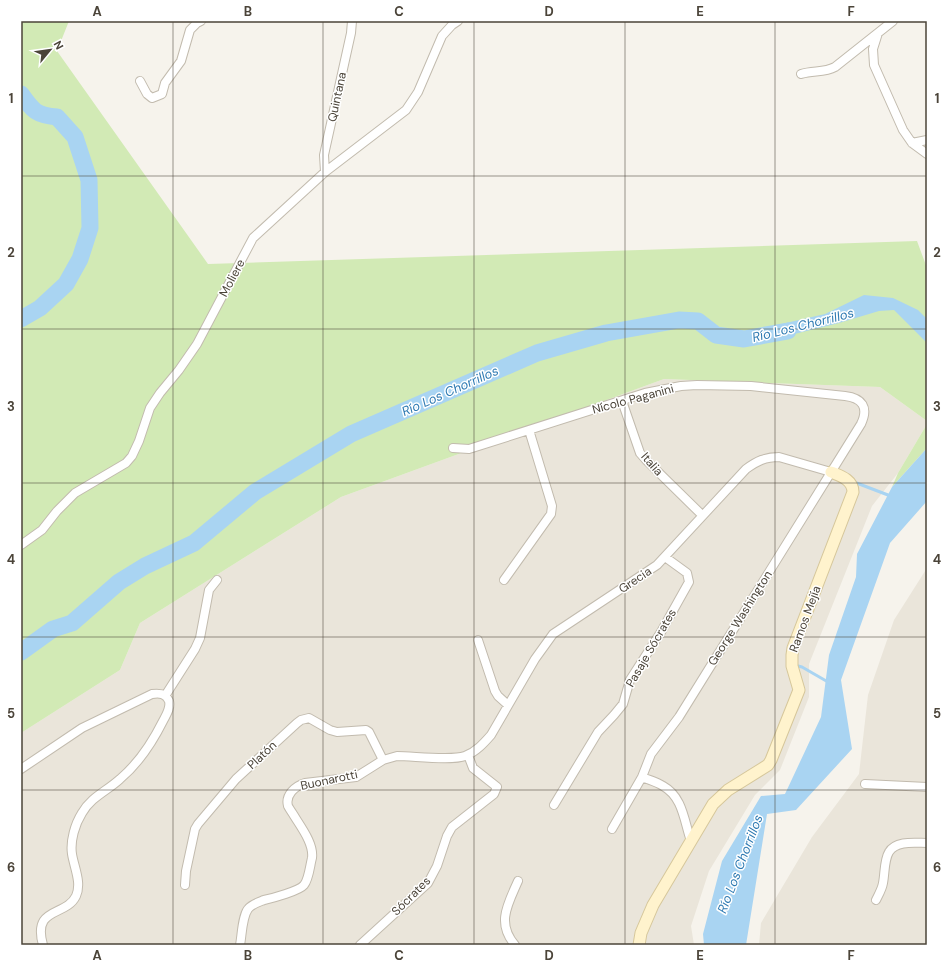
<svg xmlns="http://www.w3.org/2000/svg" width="948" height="966" font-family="'DM Sans',sans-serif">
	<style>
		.residential { fill: #eae5da }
		.green { fill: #d2eab5 }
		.water { fill: #a9d4f2 }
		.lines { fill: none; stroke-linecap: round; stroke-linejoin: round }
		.stream { stroke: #a9d4f2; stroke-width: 3 }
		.river { stroke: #a9d4f2; stroke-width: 17 }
		.street-casing { stroke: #c2bbae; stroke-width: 10 }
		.secondary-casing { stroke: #d6c79b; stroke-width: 13 }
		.street { stroke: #fff; stroke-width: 8 }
		.secondary { stroke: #fff3cd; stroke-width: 11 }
		.grid { fill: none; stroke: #4b4439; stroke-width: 1; stroke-opacity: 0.55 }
		.labels { text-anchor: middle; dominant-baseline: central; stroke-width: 3; stroke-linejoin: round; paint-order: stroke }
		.street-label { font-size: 12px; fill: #4b4439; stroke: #fff }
		.water-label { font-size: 13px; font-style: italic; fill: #2e7ab2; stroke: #fff }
		.neatline { fill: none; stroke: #4b4439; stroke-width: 1.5 }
		.grid-label { font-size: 13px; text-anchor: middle; font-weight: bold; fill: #4b4439 }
	</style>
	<rect width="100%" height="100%" fill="#f6f3ec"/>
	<path class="residential" d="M 664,379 L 880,387 L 927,421 L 927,424 L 898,473 L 872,506 L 809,664 L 809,697 L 780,770 L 755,795 L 709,871 L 691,926 L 694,945 L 21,945 L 21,733 L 120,670 L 140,623 L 341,497 Z
		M 927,568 L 927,945 L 759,945 L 761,923 L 812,837 L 859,774 L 868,695 L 894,620 Z"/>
	<path class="green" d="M 21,21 L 69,21 L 57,51 L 208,264 L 917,241 L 927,268 L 927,421 L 880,387 L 664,379 L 341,497 L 140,623 L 120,670 L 21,733 Z
		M 927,424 L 927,448 L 892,487 L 898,473 Z"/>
	<path class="water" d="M 864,295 L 893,298 L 918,310 L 927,319 L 927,343 L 894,310 L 879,311 L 839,323 L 766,341 L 764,328 L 825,314 Z
		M 927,448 L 927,501 L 890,543 L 841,680 L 852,749 L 796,810 L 767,814 L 746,945 L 704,945 L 703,934 L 722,861 L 761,796 L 785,794 L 821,717 L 829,655 L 856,577 L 857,554 L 892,487 Z"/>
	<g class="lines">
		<path class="stream" d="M 854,482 L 888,495
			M 794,665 L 802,667 L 828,682"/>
		<path class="river" d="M 21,94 C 33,111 36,115 57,117 L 75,137 L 89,180 L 90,228 L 80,259 L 66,284 L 40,308 L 21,319
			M 21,652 L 53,629 L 72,623 L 119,582 L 145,566 L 194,543 L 255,492 L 351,434 L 537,353 L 606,333 L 679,320 L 698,321 L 716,335 L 744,339 L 788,331"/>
		<g class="street-casing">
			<path id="street" d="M 878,33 L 873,49 L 874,65 L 903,130 L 912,143 L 927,154
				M 801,74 C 813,70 824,73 835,67 L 893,21
				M 140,81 L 147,94 L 152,98 L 162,94 L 165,83 L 181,61 L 190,30 L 197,23 L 201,21
				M 912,143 L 927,140
				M 325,172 L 324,155 L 351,33 L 352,21
				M 622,401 L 640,453 L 647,461 L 702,515
				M 453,448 L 469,449 L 645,393 L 681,386 L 697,385 L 751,386 L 845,396 C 862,398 869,407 861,424 L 679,717 L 651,754 L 642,777 L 612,829
				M 21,545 L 42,530 L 57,511 L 75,493 L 126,463 L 132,456 L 139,441 L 150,408 L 160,393 L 179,370 L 197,344 L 253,238 L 325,172 L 406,110 L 418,92 L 442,36 L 452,25 L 458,21
				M 504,580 L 551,514 L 552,506 L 529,430
				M 478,640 L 495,691 L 498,696 L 508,705
				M 165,696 L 195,649 L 200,638 L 209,590 L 217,580
				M 21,769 L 82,728 L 152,694 C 159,693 166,693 169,701 C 171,708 166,715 163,721 C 152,743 139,763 120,779 C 107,791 91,797 82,813 C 75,824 70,841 72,854 C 74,867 82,883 76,896 C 66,917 32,906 43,945
				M 642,777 C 649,780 657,782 663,786 C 683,797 684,821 691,841
				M 865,784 L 927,787
				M 554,805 L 598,732 L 614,715 L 623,704 L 630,680 L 661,632 L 689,582 L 687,573 L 665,557
				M 185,885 L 186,871 L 195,829 L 198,824 L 236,779 L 297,723 L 301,720 L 309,718 L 330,730 L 337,732 L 366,730 L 369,732 L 383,760
				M 876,900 C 879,894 882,889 883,883 C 885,873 884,860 889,852 C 896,840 916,843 927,843
				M 240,945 C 242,935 242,917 248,909 C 252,904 259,902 264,900 C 273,898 299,891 304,885 C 309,879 310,865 312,858 C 314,843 300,826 293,814 C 291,811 289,808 288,806 C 285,795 295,786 305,783 L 356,777 L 383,760 L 397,756 C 413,756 452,761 465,756 C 476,752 484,743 491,735 L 535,659 L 553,634 L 657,565 L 746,469 C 757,461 765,457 779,457 L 831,472
				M 360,945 L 428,883 L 437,866 L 447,836 L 452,827 L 494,794 L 497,787 L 473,768 L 468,755
				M 515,945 C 496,923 508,904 518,881"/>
		</g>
		<g class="secondary-casing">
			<path id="secondary" d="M 639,945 L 641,933 L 653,905 L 713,804 L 728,790 L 768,765 L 771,760 L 799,690 L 792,666 L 792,655 L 793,648 L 853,492 C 853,480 841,476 831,472"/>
		</g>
		<use href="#street" class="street"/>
		<use href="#secondary" class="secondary"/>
	</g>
	<path class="grid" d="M 173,21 L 173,945M 323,21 L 323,945M 474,21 L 474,945M 625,21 L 625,945M 775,21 L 775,945M 21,176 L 927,176M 21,329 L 927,329M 21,483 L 927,483M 21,637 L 927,637M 21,790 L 927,790"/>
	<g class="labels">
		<g class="street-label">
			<text transform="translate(337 97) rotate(-78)">Quintana</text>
			<text transform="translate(232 278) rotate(-62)">Moliere</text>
			<text transform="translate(633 399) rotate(-15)">Nícolo Paganini</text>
			<text transform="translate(652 464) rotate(49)">Italia</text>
			<text transform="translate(635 580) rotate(-34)">Grecia</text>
			<text transform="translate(740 618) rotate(-58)">George Washington</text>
			<text transform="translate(805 619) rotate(-70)">Ramos Mejía</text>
			<text transform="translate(651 648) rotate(-60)">Pasaje Sócrates</text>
			<text transform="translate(262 755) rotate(-43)">Platón</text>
			<text transform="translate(329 780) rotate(-12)">Buonarotti</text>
			<text transform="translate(411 896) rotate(-45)">Sócrates</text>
		</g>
		<g class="water-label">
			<text transform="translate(803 325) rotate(-14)">Río Los Chorrillos</text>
			<text transform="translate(450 391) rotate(-24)">Río Los Chorrillos</text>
			<text transform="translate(740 864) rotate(-69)">Río Los Chorrillos</text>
		</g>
	</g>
	<rect width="948" height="966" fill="none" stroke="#ffffff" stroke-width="44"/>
	<g transform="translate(50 50) rotate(61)" stroke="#ffffff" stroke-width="3" paint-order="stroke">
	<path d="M0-3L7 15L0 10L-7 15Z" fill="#4b4439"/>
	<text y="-6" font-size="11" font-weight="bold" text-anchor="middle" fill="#4b4439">N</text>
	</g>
	<rect x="22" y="22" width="904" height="922" class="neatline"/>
	<g class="grid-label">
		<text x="97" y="16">A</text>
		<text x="248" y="16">B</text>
		<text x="399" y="16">C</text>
		<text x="549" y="16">D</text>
		<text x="700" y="16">E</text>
		<text x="851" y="16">F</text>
		<text x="11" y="103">1</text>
		<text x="937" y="103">1</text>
		<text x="11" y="257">2</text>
		<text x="937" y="257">2</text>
		<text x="11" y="411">3</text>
		<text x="937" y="411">3</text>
		<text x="11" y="564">4</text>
		<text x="937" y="564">4</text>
		<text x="11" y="718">5</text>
		<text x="937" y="718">5</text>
		<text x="11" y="872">6</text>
		<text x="937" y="872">6</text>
		<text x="97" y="960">A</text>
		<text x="248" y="960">B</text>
		<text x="399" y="960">C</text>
		<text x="549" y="960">D</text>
		<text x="700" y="960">E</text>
		<text x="851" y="960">F</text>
	</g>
</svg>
